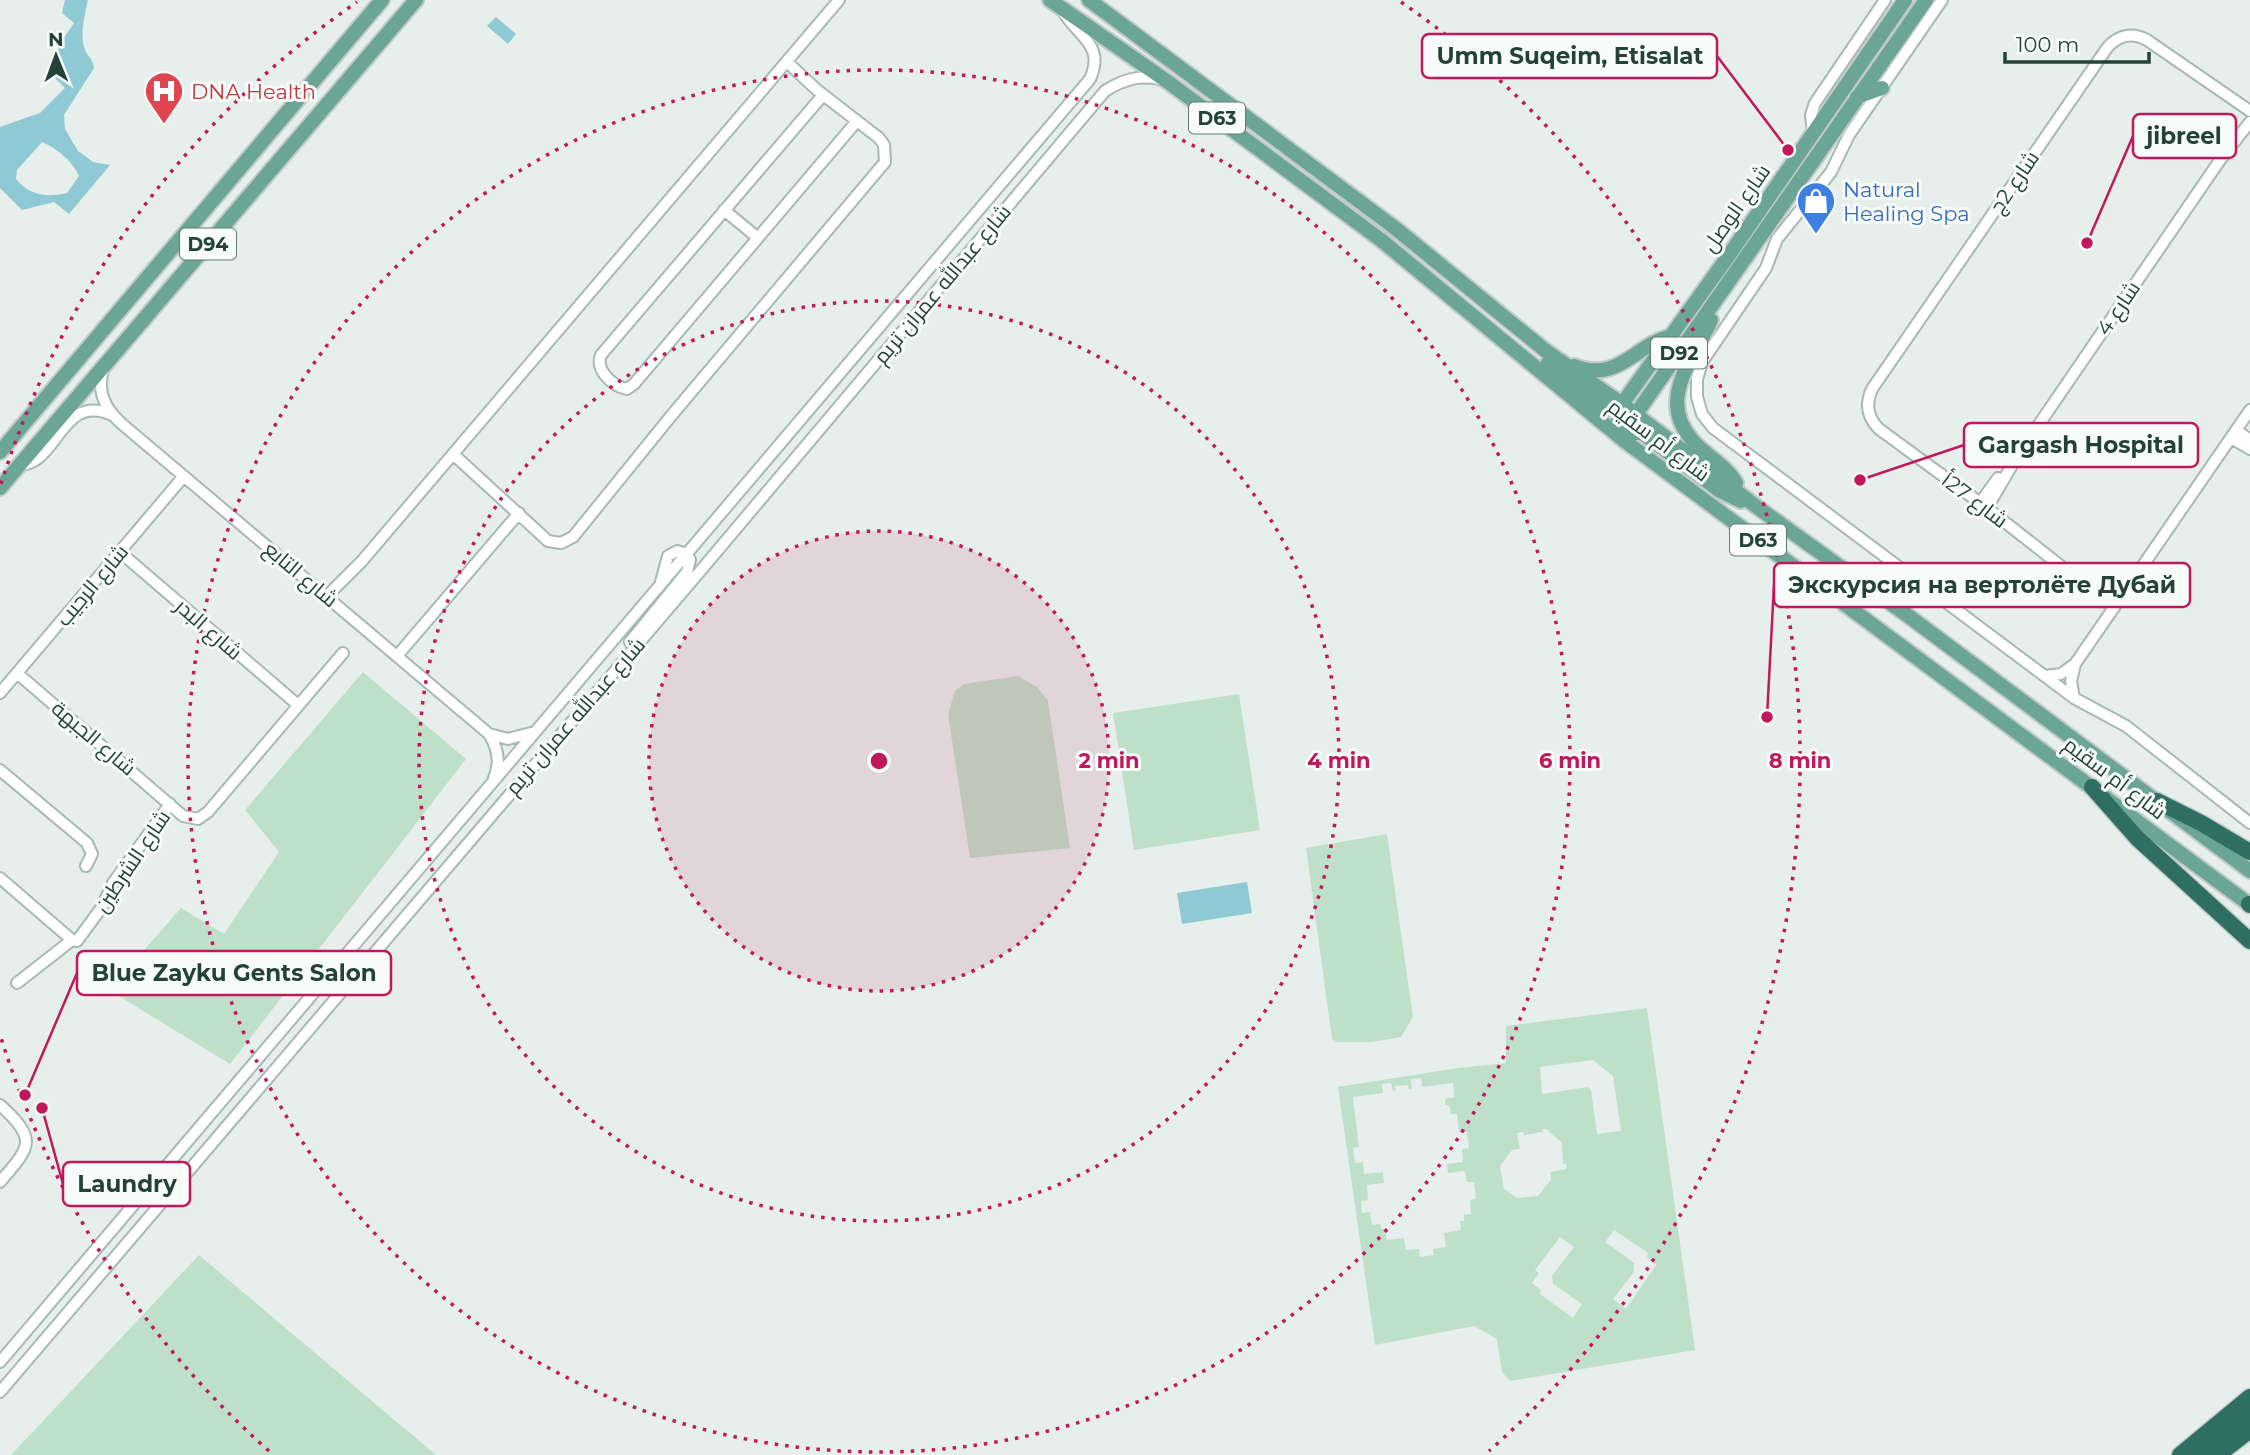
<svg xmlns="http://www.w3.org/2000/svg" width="2250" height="1455" font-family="Montserrat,Cairo,sans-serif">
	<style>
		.green { fill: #bfe0c8; fill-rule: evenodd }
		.water { fill: #8ec9d4; fill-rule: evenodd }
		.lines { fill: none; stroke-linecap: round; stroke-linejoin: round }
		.minor-casing { stroke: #a8b8b2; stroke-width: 14 }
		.major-casing { stroke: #c2cac8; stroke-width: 18 }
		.highway-casing { stroke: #c2cac8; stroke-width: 19 }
		.minor { stroke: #fff; stroke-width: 10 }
		.major { stroke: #6aa596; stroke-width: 14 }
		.highway { stroke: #2f6f62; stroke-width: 16 }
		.ring { fill: none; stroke: #c2185b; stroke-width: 3.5; stroke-dasharray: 3.5 7 }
		.labels { text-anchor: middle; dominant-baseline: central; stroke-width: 6; stroke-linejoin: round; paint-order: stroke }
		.shield { fill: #f7fbf9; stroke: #637a73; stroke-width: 2 }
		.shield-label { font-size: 19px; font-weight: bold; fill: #24423a }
		.health-label { font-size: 21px; fill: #be3a42; stroke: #f7fbf9; text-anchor: start }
		.street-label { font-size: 21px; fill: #24423a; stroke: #f7fbf9 }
		.shop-label { font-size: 21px; fill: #366cbe; stroke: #f7fbf9; text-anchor: start }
		.centre { fill: #c2185b; stroke: #f7fbf9; stroke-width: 3.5 }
		.ring-label { font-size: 21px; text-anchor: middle; font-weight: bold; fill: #c2185b; stroke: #f7fbf9; stroke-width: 6; stroke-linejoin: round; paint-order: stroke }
		.leader { fill: none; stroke: #c2185b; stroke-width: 2.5 }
		.callout-dot { fill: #c2185b; stroke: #f7fbf9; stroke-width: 2.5 }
		.callout { fill: #f7fbf9; stroke: #c2185b; stroke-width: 2.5 }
		.callout-label { font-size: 23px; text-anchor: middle; font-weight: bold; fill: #24423a }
	</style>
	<rect width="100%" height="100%" fill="#e6efeb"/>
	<path class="green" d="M 363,672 L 466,759 L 230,1064 L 109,990 L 181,908 L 224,934 L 279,852 L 245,810 Z
		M 1018,676 L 1037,687 L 1048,701 L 1070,848 L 970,858 L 948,714 L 955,691 L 964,684 Z
		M 1239,694 L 1260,830 L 1134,850 L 1113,713 Z
		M 1387,834 L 1413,1017 L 1401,1037 L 1371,1042 L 1337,1042 L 1332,1039 L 1306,848 Z
		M 1647,1008 L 1695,1350 L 1510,1381 L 1502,1372 L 1497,1339 L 1474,1326 L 1375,1345 L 1338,1087 L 1458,1068 L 1506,1063 L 1506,1026 ZM 1593,1060 L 1613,1076 L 1621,1131 L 1597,1134 L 1591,1090 L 1588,1087 L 1542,1094 L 1540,1067 ZM 1421,1078 L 1422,1087 L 1453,1083 L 1454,1097 L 1445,1099 L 1445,1105 L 1449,1105 L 1451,1114 L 1457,1114 L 1459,1133 L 1467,1132 L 1469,1148 L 1462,1149 L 1463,1162 L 1447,1164 L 1448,1173 L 1465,1171 L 1467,1182 L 1474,1182 L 1476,1199 L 1470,1200 L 1471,1214 L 1464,1215 L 1464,1221 L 1460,1221 L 1461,1230 L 1444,1233 L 1446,1247 L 1433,1249 L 1434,1255 L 1420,1257 L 1419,1249 L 1406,1250 L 1404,1238 L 1387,1240 L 1385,1229 L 1381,1229 L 1380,1224 L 1372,1225 L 1370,1212 L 1362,1213 L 1361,1201 L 1368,1200 L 1367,1185 L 1384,1183 L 1383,1172 L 1364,1174 L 1363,1162 L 1355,1163 L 1353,1148 L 1359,1147 L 1353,1097 L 1383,1093 L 1382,1084 L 1391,1083 L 1393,1091 L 1396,1090 L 1395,1086 L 1408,1085 L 1409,1089 L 1412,1089 L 1411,1079 ZM 1542,1129 L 1546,1129 L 1562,1143 L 1563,1164 L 1566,1164 L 1566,1169 L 1550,1172 L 1551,1180 L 1538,1196 L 1517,1198 L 1504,1189 L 1500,1166 L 1512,1150 L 1520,1149 L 1517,1133 L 1523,1132 L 1524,1135 L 1543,1132 ZM 1614,1230 L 1648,1253 L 1647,1257 L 1656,1265 L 1626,1309 L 1613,1299 L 1634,1272 L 1634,1263 L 1605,1242 ZM 1560,1237 L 1574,1247 L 1552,1276 L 1553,1284 L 1582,1304 L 1573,1318 L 1540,1294 L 1541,1290 L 1532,1283 L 1539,1273 L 1535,1270 Z
		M 199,1255 L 436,1455 L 11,1455 Z"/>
	<path class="water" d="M 65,0 L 88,0 C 85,13 80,34 84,47 C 86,56 93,58 94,68 L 64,115 L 65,129 L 78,151 L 93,162 L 110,165 L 69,214 L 54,202 L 22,210 L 0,188 L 0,127 L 40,113 L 65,88 L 55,78 L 50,66 L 56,49 L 74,23 L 62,13 ZM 42,142 C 56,148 73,161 79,176 L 67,193 C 46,198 29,195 16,179 L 17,170 Z
		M 496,17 L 516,34 L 508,44 L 487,26 Z
		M 1247,882 L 1252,913 L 1182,924 L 1177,893 Z"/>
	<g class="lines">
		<g class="minor-casing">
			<path id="minor" d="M 1942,0 L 1849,135 L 1831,172 L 1777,239 L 1766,268 L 1702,362 L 1697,379 L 1697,397 L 1702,414 L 1713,428 L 2074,698 L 2126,726 L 2250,823
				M 823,95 L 601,355 C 595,370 612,386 627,389 L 634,384 L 857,121
				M 1813,133 L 1811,115 L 1815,103 L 1885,0
				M 724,210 L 758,238
				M 104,367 C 96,390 104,408 122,424 L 489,734 L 508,739 L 531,733
				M 2236,430 L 2250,440
				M 2231,438 L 2250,449
				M 453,454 L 548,541 L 561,543 L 573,537 L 671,416 L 885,162 L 884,145 L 879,138 L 817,90 L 787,62
				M 20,465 C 59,463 61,392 112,415
				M 1980,503 L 1998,478
				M 1987,508 L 2018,455 L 2220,160 L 2250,122
				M 120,552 L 298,705
				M 2094,585 L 2119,601
				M 327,596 L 362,561 L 839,0
				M 2114,608 L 1987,508 L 1879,429 C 1867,417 1865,404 1872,389 L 2107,48 C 2118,35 2132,32 2147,40 L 2250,111
				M 630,642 L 687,572 L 690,560 L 687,554 L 677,551 L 668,556 L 661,582
				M 397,656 L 519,513
				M 17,673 L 183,816 L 198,819 L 208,812 L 343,653
				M 2045,676 L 2061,674 L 2075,664 L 2250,410
				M 0,693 L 184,476
				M 2074,698 L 2071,681 L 2075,664
				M 489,734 C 498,748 501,762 494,778
				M 0,770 L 87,843 L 92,854 L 86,866
				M 0,878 L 72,940 L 77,941 L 102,907 L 113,883 L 170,804
				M 17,983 L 72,940
				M 0,1105 C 38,1140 31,1146 0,1182
				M 0,1362 L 1090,79 C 1105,46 1080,38 1064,13
				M 0,1392 L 702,569 L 1105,91 C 1124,79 1141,74 1163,80"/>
		</g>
		<g class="major-casing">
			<path id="major" d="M 1050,0 L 1168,82 L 1381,240 L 1626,442 L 2250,905
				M 1089,0 L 1395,228 L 1546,351 L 1622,404 L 1757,507 L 1907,615 L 2250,871
				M 1857,97 L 1882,88
				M 1711,320 C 1695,358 1655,399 1693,441 C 1706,456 1727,466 1736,483
				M 1548,363 L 1605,408 L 1627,413
				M 1574,366 C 1619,383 1633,346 1671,336
				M 1636,414 L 1926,0
				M 1623,438 L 1618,418 L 1622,404 L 1727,258 L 1905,0
				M 1626,442 L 1633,433 L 1642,433 L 1720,491 L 1741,501
				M 0,452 L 382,0
				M 0,488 L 416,0"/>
		</g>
		<g class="highway-casing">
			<path id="highway" d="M 2092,787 L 2137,838 L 2250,941
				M 2157,801 L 2201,823 L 2250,852
				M 2249,904 L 2250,905
				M 2180,1455 L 2250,1397
				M 2200,1455 L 2250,1415
				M 2218,1455 L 2250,1430"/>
		</g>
		<use href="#minor" class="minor"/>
		<use href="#major" class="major"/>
		<use href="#highway" class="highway"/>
	</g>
	<circle cx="879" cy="761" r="230" fill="#c2185b" fill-opacity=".12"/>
	<g class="ring">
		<circle cx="879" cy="761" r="230"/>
		<circle cx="879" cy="761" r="460"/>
		<circle cx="879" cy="761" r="691"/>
		<path d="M269 1451A921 921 0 0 1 1 1038M1 484A921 921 0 0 1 357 2M1401 2A921 921 0 0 1 1489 1451"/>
	</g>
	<defs>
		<g id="hospital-pin" transform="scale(2.0125)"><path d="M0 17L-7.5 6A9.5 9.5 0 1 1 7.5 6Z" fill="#e0444e" stroke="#f7fbf9"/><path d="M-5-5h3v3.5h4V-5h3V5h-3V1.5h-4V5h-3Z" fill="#fff"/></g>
		<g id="shop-pin" transform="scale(2.0125)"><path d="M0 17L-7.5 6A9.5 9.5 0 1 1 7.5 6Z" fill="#3f7fe0" stroke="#f7fbf9"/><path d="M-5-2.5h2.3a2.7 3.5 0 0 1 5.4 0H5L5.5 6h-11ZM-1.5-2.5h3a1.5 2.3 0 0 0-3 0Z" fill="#fff"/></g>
	</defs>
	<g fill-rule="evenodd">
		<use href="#hospital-pin" x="164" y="91"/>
		<use href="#shop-pin" x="1816" y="201"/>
	</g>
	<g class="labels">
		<g class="shield">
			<rect x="1189" y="102.5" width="56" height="31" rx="5"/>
			<rect x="180" y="228.5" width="56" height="31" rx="5"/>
			<rect x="1651" y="337.5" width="56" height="31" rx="5"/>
			<rect x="1730" y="524.5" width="56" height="31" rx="5"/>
		</g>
		<g class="shield-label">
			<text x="1217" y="118">D63</text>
			<text x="208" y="244">D94</text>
			<text x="1679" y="353">D92</text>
			<text x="1758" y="540">D63</text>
		</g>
		<g class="health-label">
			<text x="191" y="91">DNA Health</text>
		</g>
		<g class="street-label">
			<text transform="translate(2014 182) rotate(-56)">شارع 2ج</text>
			<text transform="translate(1736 208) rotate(-55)">شارع الوصل</text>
			<text transform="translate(942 284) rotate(-50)">شارع عبدالله عمران تريم</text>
			<text transform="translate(2118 308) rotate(-56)">شارع 4</text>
			<text transform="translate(1659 440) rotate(37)">شارع أم سقيم</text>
			<text transform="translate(1975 500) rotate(37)">شارع 27أ</text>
			<text transform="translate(301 574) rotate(40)">شارع التابع</text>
			<text transform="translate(92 585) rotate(-50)">شارع الرجيب</text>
			<text transform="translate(209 629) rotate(41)">شارع البدر</text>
			<text transform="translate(575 716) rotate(-49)">شارع عبدالله عمران تريم</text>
			<text transform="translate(94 738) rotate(40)">شارع الجبهة</text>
			<text transform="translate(2115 778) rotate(37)">شارع أم سقيم</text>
			<text transform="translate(132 861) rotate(-56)">شارع الشرطين</text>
		</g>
		<g class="shop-label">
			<text x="1843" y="189">Natural<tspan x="1843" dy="24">Healing Spa</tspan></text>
		</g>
	</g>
	<circle cx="879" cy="761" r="10" class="centre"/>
	<g class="ring-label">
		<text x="1109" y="768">2 min</text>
		<text x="1339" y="768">4 min</text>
		<text x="1570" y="768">6 min</text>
		<text x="1800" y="768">8 min</text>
	</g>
	<path class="leader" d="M1788 150L1717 56M2087 243L2133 136M1860 480L1964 445M1767 717L1774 585M25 1095L77 973M42 1108L63 1184"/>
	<g class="callout-dot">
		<circle cx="1788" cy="150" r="7"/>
		<circle cx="2087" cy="243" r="7"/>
		<circle cx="1860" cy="480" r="7"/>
		<circle cx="1767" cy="717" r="7"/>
		<circle cx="25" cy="1095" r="7"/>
		<circle cx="42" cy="1108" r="7"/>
	</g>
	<g class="callout">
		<rect x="1422" y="34" width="295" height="44" rx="7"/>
		<rect x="2133" y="114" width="103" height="44" rx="7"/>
		<rect x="1964" y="423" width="234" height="44" rx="7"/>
		<rect x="1774" y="563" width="416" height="44" rx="7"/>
		<rect x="77" y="951" width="314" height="44" rx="7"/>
		<rect x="63" y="1162" width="127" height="44" rx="7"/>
	</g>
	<g class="callout-label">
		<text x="1570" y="64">Umm Suqeim, Etisalat</text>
		<text x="2184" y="144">jibreel</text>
		<text x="2081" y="453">Gargash Hospital</text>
		<text x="1982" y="593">Экскурсия на вертолёте Дубай</text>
		<text x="234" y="981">Blue Zayku Gents Salon</text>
		<text x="127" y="1192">Laundry</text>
	</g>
	<g transform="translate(56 56) rotate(359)" stroke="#f7fbf9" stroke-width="5" paint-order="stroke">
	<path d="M0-5L12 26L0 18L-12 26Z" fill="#24423a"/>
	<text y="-10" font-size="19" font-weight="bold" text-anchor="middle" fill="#24423a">N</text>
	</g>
	<path d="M2005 52v10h144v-10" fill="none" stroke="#24423a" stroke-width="3.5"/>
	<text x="2016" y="52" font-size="21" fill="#24423a" stroke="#f7fbf9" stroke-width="5" paint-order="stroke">100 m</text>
</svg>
